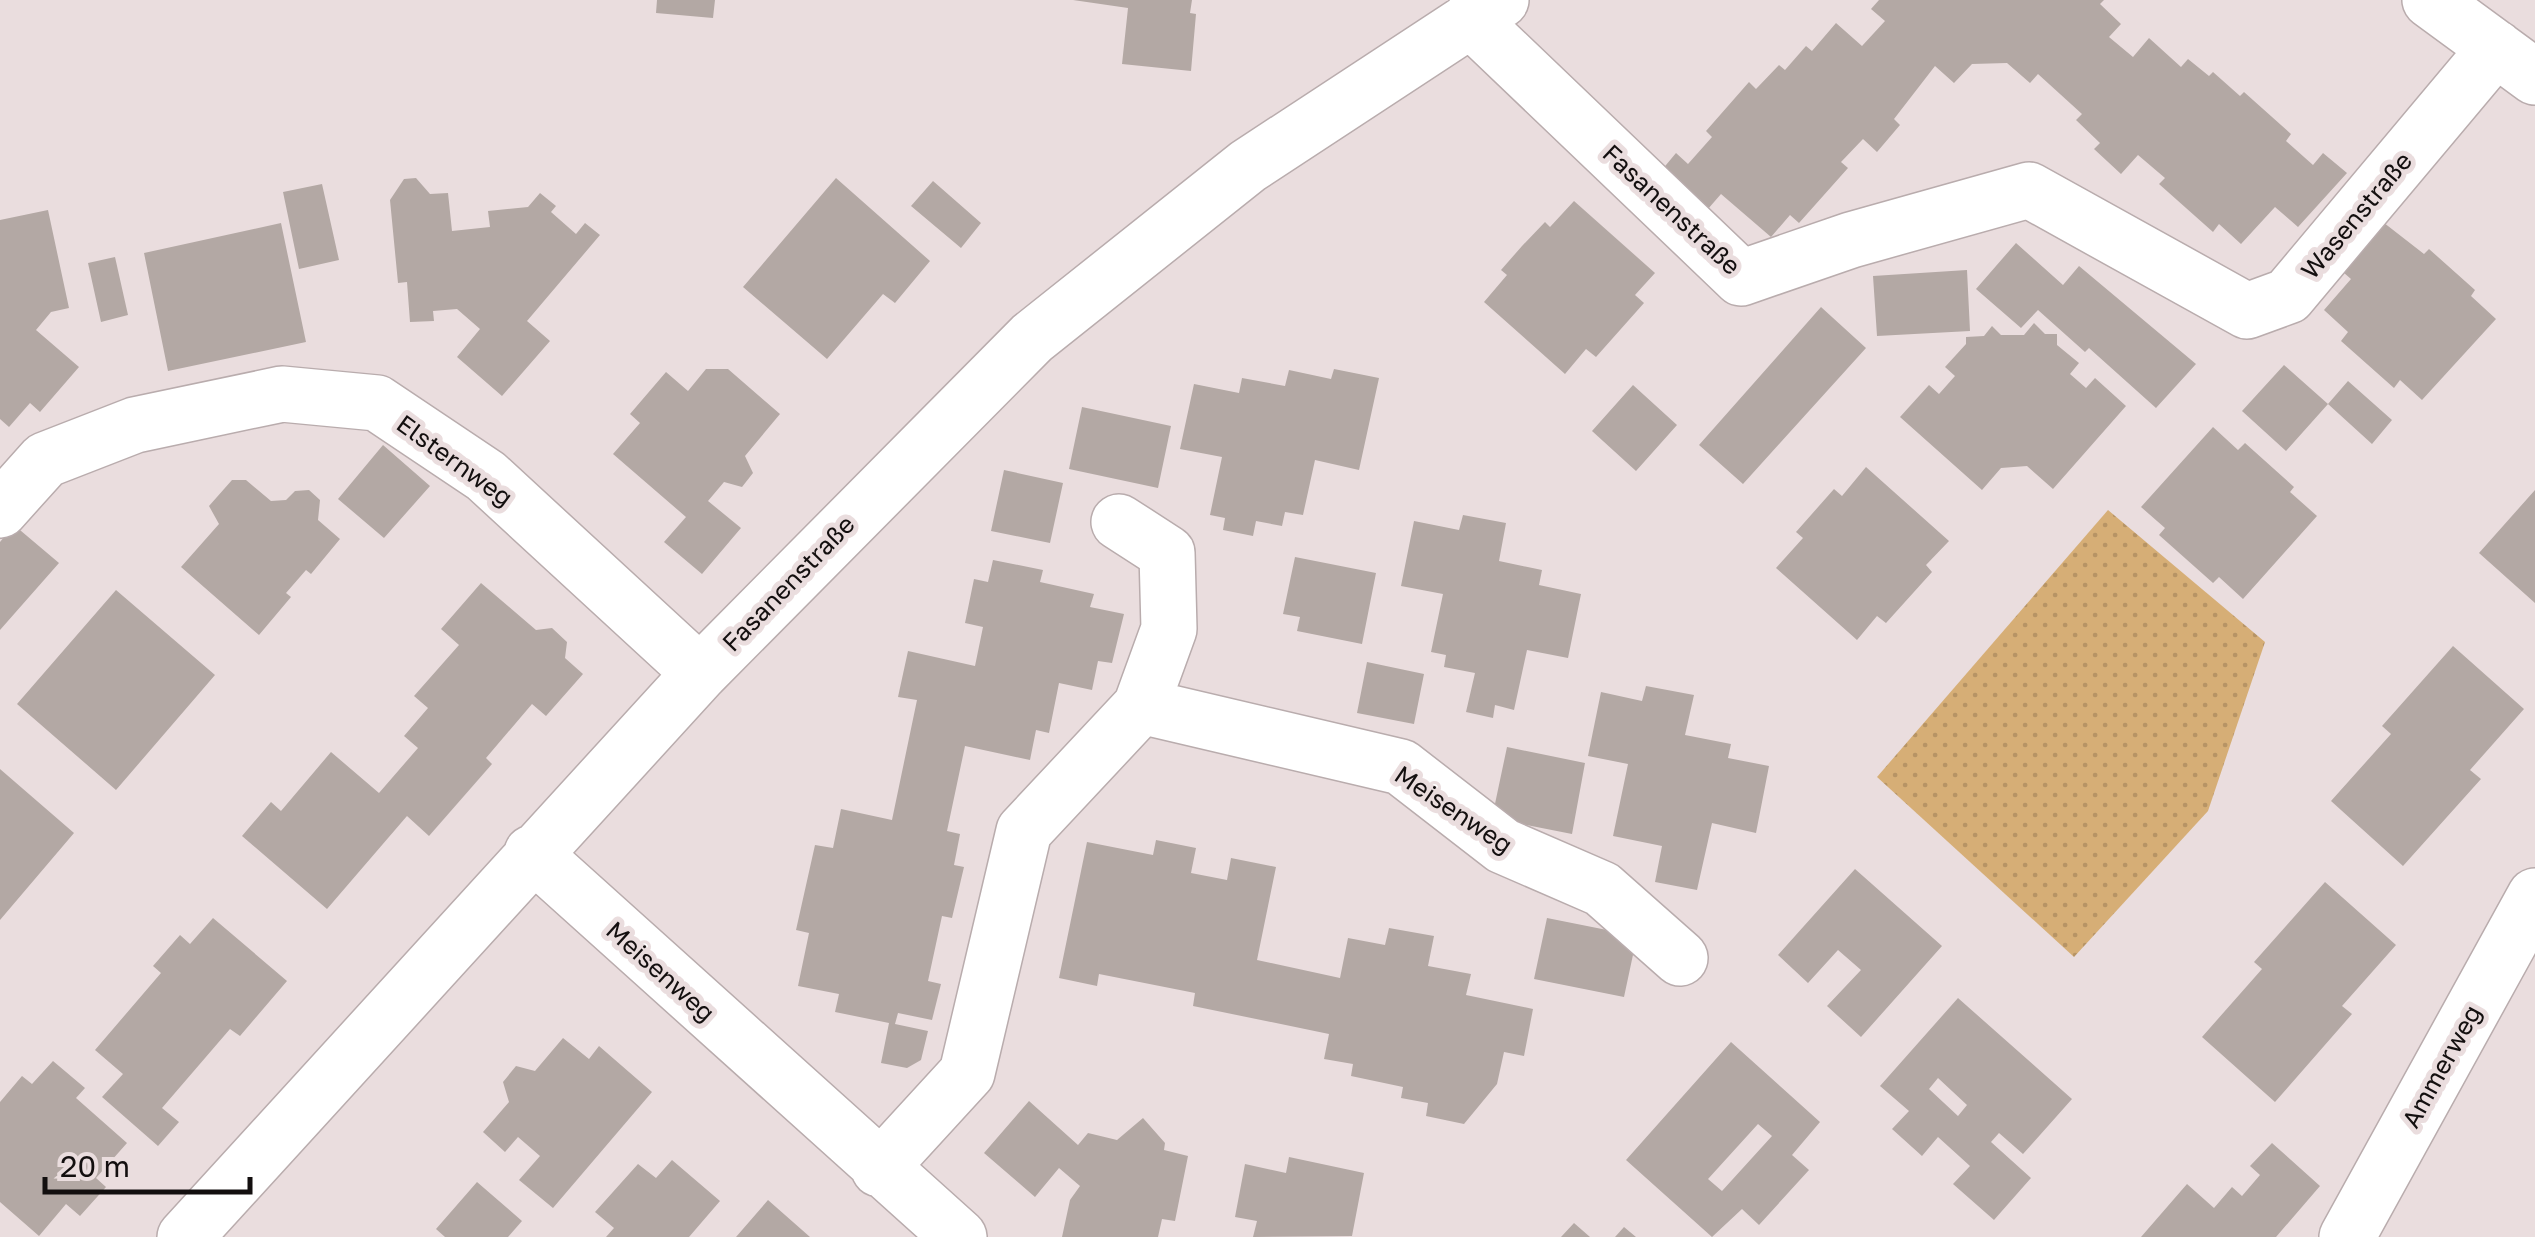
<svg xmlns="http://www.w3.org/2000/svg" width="2535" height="1237" font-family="'Golos Text',sans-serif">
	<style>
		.park { fill: url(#park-dots) }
		.building { fill: #b3a8a4; fill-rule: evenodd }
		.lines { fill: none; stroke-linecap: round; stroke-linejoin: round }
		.minor-casing { stroke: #b9acad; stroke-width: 58 }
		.minor { stroke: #fff; stroke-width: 55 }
		.labels { text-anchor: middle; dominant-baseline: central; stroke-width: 10; stroke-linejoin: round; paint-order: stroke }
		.street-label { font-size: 25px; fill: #130f0f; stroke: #eaddde }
	</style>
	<defs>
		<pattern id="park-dots" width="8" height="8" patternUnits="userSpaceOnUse" patternTransform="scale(2.5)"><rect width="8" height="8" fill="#d6ae76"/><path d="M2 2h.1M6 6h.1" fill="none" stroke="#b79465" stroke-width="1.8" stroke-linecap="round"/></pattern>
	</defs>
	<rect width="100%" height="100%" fill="#eaddde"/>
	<path class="park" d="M 2108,510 L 2265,642 L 2208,811 L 2074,957 L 1877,777 Z"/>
	<path class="building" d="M 657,0 L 715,0 L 713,18 L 656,13 Z
		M 1073,0 L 1192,0 L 1190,13 L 1196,14 L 1191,71 L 1122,64 L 1128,8 Z
		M 1879,0 L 2104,0 L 2100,4 L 2121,24 L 2109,37 L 2133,57 L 2149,38 L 2181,67 L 2188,59 L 2209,76 L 2213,72 L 2240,96 L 2244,92 L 2291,134 L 2286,141 L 2313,165 L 2323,153 L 2347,173 L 2298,227 L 2275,207 L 2241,244 L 2219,224 L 2213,232 L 2159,184 L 2165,178 L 2138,155 L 2121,174 L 2094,149 L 2100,143 L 2076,120 L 2082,114 L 2038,74 L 2030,83 L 2007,63 L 1972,64 L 1954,83 L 1935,66 L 1894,119 L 1900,125 L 1877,152 L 1863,139 L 1841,162 L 1848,168 L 1799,223 L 1790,215 L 1771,237 L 1721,194 L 1701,217 L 1656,177 L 1676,153 L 1688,164 L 1712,137 L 1706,131 L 1749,82 L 1756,89 L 1779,65 L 1785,70 L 1806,46 L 1812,51 L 1836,23 L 1862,46 L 1885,21 L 1871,9 Z
		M 416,178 L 430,194 L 448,193 L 452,231 L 490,227 L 488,211 L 528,207 L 540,193 L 556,206 L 551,212 L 576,234 L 585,223 L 600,235 L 527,321 L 550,341 L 502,396 L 457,357 L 480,329 L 457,309 L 433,311 L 434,321 L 410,322 L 407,282 L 398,283 L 390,200 L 404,179 Z
		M 836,178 L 930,261 L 895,303 L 883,294 L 827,359 L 743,287 Z
		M 933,181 L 981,223 L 961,248 L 911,206 Z
		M 322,184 L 339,260 L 299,269 L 283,192 Z
		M 1574,201 L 1655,273 L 1635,295 L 1644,303 L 1596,357 L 1586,349 L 1565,374 L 1484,302 L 1507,275 L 1501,270 L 1522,246 L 1545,222 L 1550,227 Z
		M 48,210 L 69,308 L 51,312 L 36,330 L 79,367 L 40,412 L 30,403 L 9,427 L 0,419 L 0,220 Z
		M 2370,212 L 2424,254 L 2429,249 L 2475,290 L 2471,296 L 2496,319 L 2422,400 L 2400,380 L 2394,388 L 2341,341 L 2348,332 L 2324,310 L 2351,279 L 2328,259 Z
		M 281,223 L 306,342 L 168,371 L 144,253 Z
		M 2016,243 L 2063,285 L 2079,266 L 2196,364 L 2156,408 L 2089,348 L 2085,352 L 2038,310 L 2021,328 L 1976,289 Z
		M 115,257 L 128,315 L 101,322 L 88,263 Z
		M 1967,270 L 1970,331 L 1877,336 L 1873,276 Z
		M 1821,307 L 1866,348 L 1743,484 L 1699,445 Z
		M 2034,323 L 2045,334 L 2057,334 L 2057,345 L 2079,363 L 2070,374 L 2086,388 L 2095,378 L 2126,406 L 2053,489 L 2027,466 L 2001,468 L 1982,490 L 1900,417 L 1929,385 L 1939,394 L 1955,376 L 1945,367 L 1966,344 L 1966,337 L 1984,336 L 1992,326 L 2001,335 L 2024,335 Z
		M 2284,365 L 2328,404 L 2286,451 L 2242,411 Z
		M 706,369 L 728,369 L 780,414 L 745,456 L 753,473 L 742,487 L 724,482 L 708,501 L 741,528 L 702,574 L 664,542 L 686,517 L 613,454 L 640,423 L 630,414 L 666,372 L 688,391 Z
		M 1334,369 L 1379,378 L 1359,470 L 1315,460 L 1303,515 L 1285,512 L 1282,526 L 1256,521 L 1253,536 L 1223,530 L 1225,518 L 1210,515 L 1222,457 L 1180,449 L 1194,384 L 1239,393 L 1242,378 L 1285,386 L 1289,370 L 1331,379 Z
		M 2348,381 L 2392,420 L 2372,444 L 2328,404 Z
		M 1633,385 L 1677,425 L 1636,471 L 1592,431 Z
		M 1082,407 L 1171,426 L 1158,488 L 1069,469 Z
		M 2213,427 L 2238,450 L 2245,443 L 2294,487 L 2290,492 L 2317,516 L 2243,599 L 2219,577 L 2213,583 L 2159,535 L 2165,528 L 2141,507 Z
		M 383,445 L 430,486 L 384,538 L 338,499 Z
		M 1866,467 L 1949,541 L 1926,565 L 1932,572 L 1886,623 L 1877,616 L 1857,640 L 1776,568 L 1803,538 L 1796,532 L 1834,489 L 1842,496 Z
		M 1004,470 L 1063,483 L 1050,543 L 991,531 Z
		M 232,480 L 246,480 L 271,501 L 286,500 L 295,491 L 309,490 L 320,500 L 318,520 L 340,539 L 311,574 L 306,570 L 286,593 L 291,597 L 259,635 L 181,567 L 219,524 L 209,506 Z
		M 2535,490 L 2535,603 L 2479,553 Z
		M 1463,515 L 1506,523 L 1499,561 L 1542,570 L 1539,585 L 1581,594 L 1568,658 L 1527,650 L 1514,710 L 1495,705 L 1493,718 L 1466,712 L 1475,673 L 1444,667 L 1446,655 L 1431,652 L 1443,594 L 1401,586 L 1414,521 L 1459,530 Z
		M 14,525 L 59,563 L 0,630 L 0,542 Z
		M 1295,557 L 1376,573 L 1362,644 L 1297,631 L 1300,617 L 1283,614 Z
		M 993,560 L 1043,570 L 1040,582 L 1094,594 L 1090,607 L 1124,614 L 1112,663 L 1098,661 L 1092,690 L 1059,683 L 1049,733 L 1036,730 L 1030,760 L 965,746 L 947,831 L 960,834 L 954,865 L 964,867 L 952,918 L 942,916 L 928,981 L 941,984 L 932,1020 L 898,1013 L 895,1024 L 928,1031 L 921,1060 L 907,1068 L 881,1063 L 889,1023 L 835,1012 L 839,994 L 798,986 L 809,933 L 796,930 L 815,845 L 833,848 L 841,809 L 892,820 L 917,700 L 898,697 L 908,651 L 975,666 L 983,627 L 965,623 L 974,579 L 988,582 Z
		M 481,583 L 536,630 L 552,628 L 567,642 L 565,658 L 583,674 L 546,716 L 532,704 L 486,758 L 492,764 L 429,836 L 407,816 L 327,909 L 242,836 L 271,802 L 281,811 L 331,752 L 379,793 L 418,748 L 404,736 L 428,708 L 414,696 L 459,645 L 441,629 Z
		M 116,590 L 215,675 L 116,790 L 17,704 Z
		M 2453,646 L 2524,709 L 2470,770 L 2481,779 L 2403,866 L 2331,801 L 2391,734 L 2382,726 Z
		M 1367,662 L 1424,674 L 1414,724 L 1357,713 Z
		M 1646,686 L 1694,695 L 1685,735 L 1731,744 L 1728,758 L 1769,766 L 1756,833 L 1712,823 L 1697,890 L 1655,882 L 1662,846 L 1613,836 L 1628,764 L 1588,756 L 1601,692 L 1642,701 Z
		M 1507,747 L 1585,763 L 1572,834 L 1492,818 Z
		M 0,769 L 74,833 L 0,920 Z
		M 1156,840 L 1196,848 L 1191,873 L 1227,880 L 1231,858 L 1276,867 L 1257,960 L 1340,978 L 1348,938 L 1385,945 L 1389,928 L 1434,936 L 1428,966 L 1471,974 L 1466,995 L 1533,1009 L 1524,1056 L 1504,1052 L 1497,1084 L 1464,1124 L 1426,1116 L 1428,1103 L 1401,1098 L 1403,1087 L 1351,1076 L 1353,1064 L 1324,1059 L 1329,1034 L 1193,1006 L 1195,993 L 1099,974 L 1097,986 L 1059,978 L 1087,842 L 1153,855 Z
		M 1855,869 L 1942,946 L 1861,1037 L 1827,1006 L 1861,970 L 1838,950 L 1808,983 L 1778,955 Z
		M 2325,882 L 2396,945 L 2342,1006 L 2352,1014 L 2275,1102 L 2202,1037 L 2262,969 L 2254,962 Z
		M 213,918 L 287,981 L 240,1036 L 230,1029 L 162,1108 L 179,1122 L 158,1146 L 102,1097 L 123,1074 L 95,1050 L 161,973 L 153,966 L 180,935 L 190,944 Z
		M 1547,918 L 1637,936 L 1624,997 L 1534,979 Z
		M 1958,998 L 2072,1099 L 2023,1154 L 1999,1133 L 1991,1142 L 2031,1178 L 1994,1220 L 1953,1184 L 1970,1166 L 1938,1137 L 1922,1156 L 1892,1129 L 1909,1111 L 1880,1086 ZM 1938,1078 L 1967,1105 L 1958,1116 L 1929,1089 Z
		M 563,1038 L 589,1059 L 599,1046 L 652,1092 L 553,1208 L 519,1180 L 540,1156 L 518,1137 L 505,1152 L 483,1132 L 509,1102 L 503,1082 L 516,1066 L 535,1071 Z
		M 1731,1042 L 1820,1122 L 1792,1155 L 1809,1170 L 1759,1225 L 1742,1209 L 1712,1237 L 1626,1160 ZM 1758,1124 L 1772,1136 L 1722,1191 L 1708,1179 Z
		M 53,1061 L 85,1088 L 76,1098 L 127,1143 L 96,1178 L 106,1187 L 80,1216 L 66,1204 L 39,1236 L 0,1202 L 0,1102 L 22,1076 L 32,1084 Z
		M 1029,1101 L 1078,1145 L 1088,1133 L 1117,1140 L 1143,1118 L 1165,1143 L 1164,1150 L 1188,1156 L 1175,1221 L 1162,1219 L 1158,1237 L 1062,1237 L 1070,1200 L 1080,1186 L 1059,1168 L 1035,1197 L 984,1153 Z
		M 2272,1143 L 2320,1186 L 2276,1237 L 2141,1237 L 2187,1184 L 2214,1208 L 2232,1187 L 2242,1196 L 2260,1175 L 2250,1166 Z
		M 1289,1157 L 1364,1173 L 1352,1236 L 1253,1237 L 1257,1221 L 1235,1217 L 1245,1164 L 1286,1173 Z
		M 672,1160 L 720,1201 L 689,1237 L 606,1237 L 614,1228 L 595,1212 L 638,1164 L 656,1178 Z
		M 477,1182 L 522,1221 L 508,1237 L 445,1237 L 436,1229 Z
		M 768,1200 L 810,1237 L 736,1237 Z
		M 1574,1223 L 1590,1237 L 1561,1237 Z
		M 1624,1227 L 1636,1237 L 1615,1237 Z"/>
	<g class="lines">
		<g class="minor-casing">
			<path id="minor" d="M 2430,0 L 2535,77
				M 1470,19 L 1741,278 L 1851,240 L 2029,190 L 2247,311 L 2288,296 L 2496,48
				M 0,510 L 45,460 L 135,425 L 282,394 L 377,403 L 486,476 L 700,673
				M 1119,522 L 1167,553 L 1169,629 L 1141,706
				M 532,853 L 959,1237
				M 879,1169 L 967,1073 L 1024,831 L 1141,706 L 1401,767 L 1503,846 L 1602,889 L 1680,958
				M 185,1237 L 700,673 L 1032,338 L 1248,166 L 1501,0
				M 2347,1237 L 2535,896"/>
		</g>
		<use href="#minor" class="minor"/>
	</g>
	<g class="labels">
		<g class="street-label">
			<text transform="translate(1672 209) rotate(43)">Fasanenstraße</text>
			<text transform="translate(2356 215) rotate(-50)">Wasenstraße</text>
			<text transform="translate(455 460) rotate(36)">Elsternweg</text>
			<text transform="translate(788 583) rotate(-46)">Fasanenstraße</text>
			<text transform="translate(1454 809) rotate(34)">Meisenweg</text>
			<text transform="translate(661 971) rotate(42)">Meisenweg</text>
			<text transform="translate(2441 1066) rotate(-61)">Ammerweg</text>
		</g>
	</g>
	<path d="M45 1177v15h205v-15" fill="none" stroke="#130f0f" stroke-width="5"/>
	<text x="60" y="1177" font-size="30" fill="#130f0f" stroke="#eaddde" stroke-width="8" paint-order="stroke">20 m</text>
</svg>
